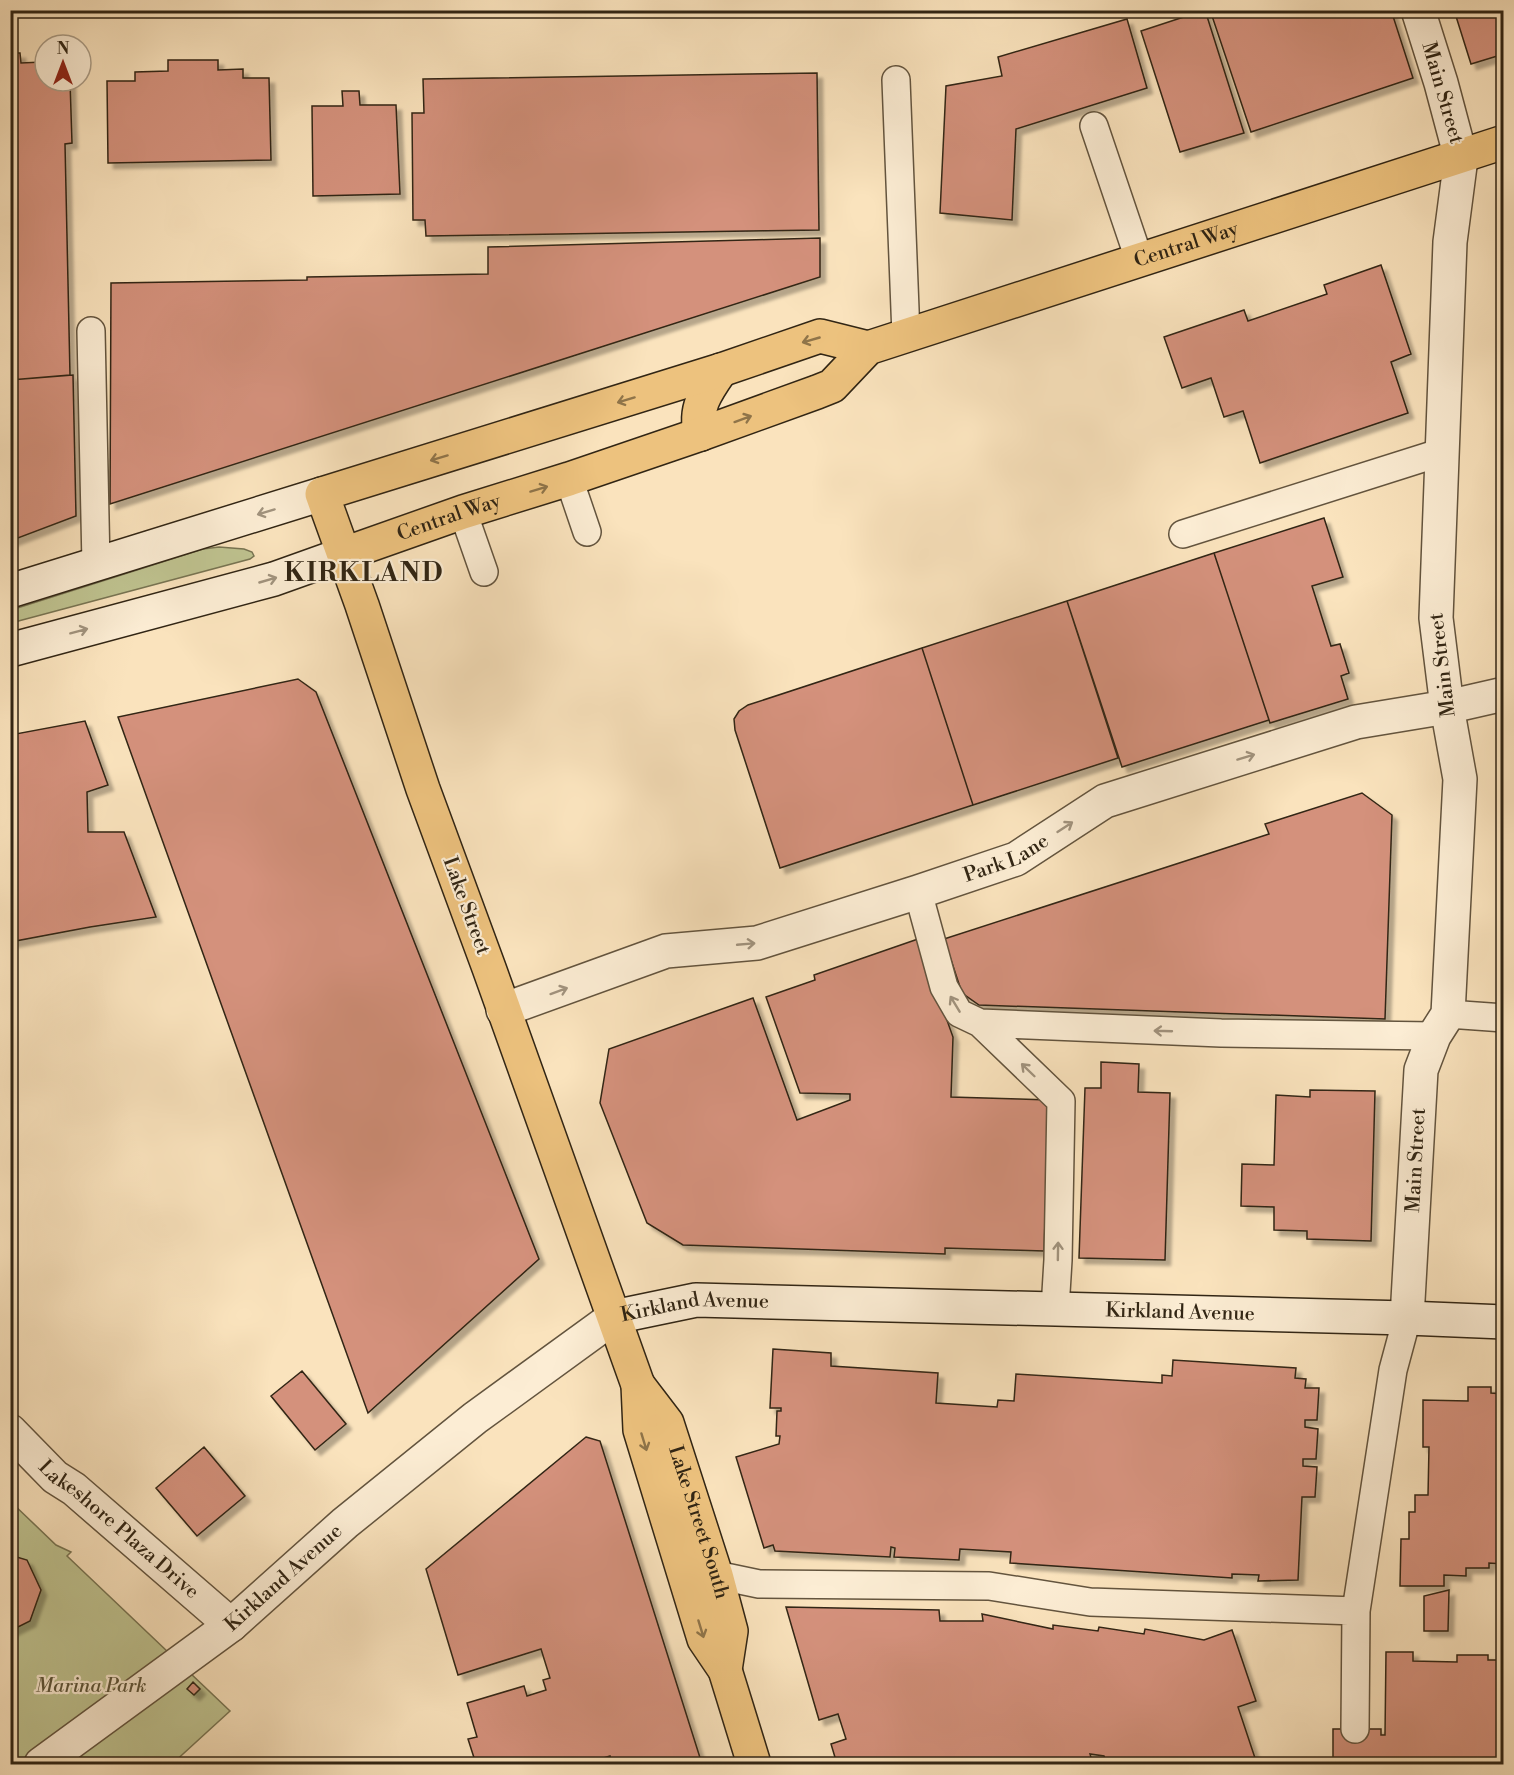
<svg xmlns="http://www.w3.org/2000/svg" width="1514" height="1775" font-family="'Libre Bodoni',serif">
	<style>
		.green { fill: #bfc390; stroke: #787452; stroke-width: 1.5 }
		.building { fill: #d4917b; stroke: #312514; stroke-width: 1.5; filter: url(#shadow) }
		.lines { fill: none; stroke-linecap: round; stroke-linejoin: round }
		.service-casing { stroke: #63543e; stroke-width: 30 }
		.minor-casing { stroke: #63543e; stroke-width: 36 }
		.secondary-casing { stroke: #312514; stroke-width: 36 }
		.primary-casing { stroke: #312514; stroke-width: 36 }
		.service { stroke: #fcedd4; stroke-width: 27 }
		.minor { stroke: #fcedd4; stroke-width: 33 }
		.secondary { stroke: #fcedd4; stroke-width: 33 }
		.primary { stroke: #edc27e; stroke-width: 33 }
		.oneway { stroke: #8f7449 }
		.oneway2 { stroke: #a1937e }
		.labels { text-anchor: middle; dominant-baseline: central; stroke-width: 4.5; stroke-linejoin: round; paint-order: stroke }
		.street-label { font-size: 20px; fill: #312514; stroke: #fcedd4 }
		.park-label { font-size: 20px; font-style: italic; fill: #5c5439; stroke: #fcedd4 }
		.district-label { font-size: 26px; font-weight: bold; letter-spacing: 1.5px; fill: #312514; stroke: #fcedd4 }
	</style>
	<defs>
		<filter id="shadow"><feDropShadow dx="5.5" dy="5.5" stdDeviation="1.5" flood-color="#0004"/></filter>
	</defs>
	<rect width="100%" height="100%" fill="#fae3bd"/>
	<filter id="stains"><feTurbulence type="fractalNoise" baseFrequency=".00333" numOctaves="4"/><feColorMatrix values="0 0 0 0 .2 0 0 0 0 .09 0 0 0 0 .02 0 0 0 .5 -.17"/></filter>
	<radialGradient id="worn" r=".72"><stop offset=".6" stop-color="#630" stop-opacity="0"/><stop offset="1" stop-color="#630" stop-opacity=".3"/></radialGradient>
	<path class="green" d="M 219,547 L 244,549 L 252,552 L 254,556 L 250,559 L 11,623 L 11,610 L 203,549 Z
		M 10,1501 L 56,1545 L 71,1552 L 67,1556 L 230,1711 L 172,1764 L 11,1764 Z"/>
	<path class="building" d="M 1205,10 L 1244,133 L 1180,152 L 1141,31 Z
		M 1210,10 L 1391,10 L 1413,78 L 1251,132 Z
		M 1454,10 L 1504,10 L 1504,54 L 1471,64 Z
		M 1127,19 L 1147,88 L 1016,129 L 1012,220 L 940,213 L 946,86 L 1002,76 L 998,57 Z
		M 10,53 L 20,53 L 21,63 L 42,62 L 42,65 L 45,65 L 45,81 L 70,81 L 72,143 L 65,144 L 70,375 L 10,380 Z
		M 168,60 L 218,60 L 218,70 L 243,69 L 243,78 L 269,78 L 271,160 L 108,163 L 107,81 L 135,81 L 135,72 L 168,71 Z
		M 817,73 L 819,230 L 426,236 L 425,220 L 413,220 L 412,113 L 424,113 L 423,79 Z
		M 342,91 L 359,91 L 360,105 L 396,105 L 400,194 L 313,196 L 312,106 L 343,106 Z
		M 820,238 L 820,277 L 110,504 L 111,283 L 307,280 L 307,277 L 488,274 L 488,247 Z
		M 1381,265 L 1411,354 L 1391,362 L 1408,413 L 1260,463 L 1243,411 L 1224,417 L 1211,378 L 1182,388 L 1164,337 L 1244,310 L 1248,321 L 1327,294 L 1324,285 Z
		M 73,375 L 76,516 L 10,541 L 10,380 Z
		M 1324,518 L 1343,577 L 1312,586 L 1331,646 L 1340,644 L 1349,673 L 1341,676 L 1348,699 L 1270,723 L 1214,553 Z
		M 1214,553 L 1269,720 L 1122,767 L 1067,601 Z
		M 1067,601 L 1118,758 L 973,805 L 922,648 Z
		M 922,648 L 973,805 L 780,868 L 735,730 L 734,719 L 739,711 L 748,705 Z
		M 298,679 L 316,692 L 539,1259 L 368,1413 L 118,717 Z
		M 85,721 L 108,785 L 87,792 L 88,832 L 124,832 L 156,917 L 90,927 L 10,942 L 10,735 Z
		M 1362,793 L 1392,815 L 1385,1019 L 979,1005 L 962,993 L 944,939 L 1269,834 L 1265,824 Z
		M 918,939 L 953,1037 L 951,1097 L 1049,1100 L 1044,1251 L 945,1248 L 945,1254 L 683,1245 L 647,1223 L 600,1103 L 609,1049 L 753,998 L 797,1120 L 850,1100 L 850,1094 L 800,1093 L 766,997 L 815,980 L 814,975 Z
		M 1101,1062 L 1139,1064 L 1138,1092 L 1170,1093 L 1165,1260 L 1079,1258 L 1085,1088 L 1101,1088 Z
		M 1310,1090 L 1375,1091 L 1371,1241 L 1307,1239 L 1307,1231 L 1274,1230 L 1274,1207 L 1241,1206 L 1242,1164 L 1274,1165 L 1276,1095 L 1310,1097 Z
		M 773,1349 L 831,1353 L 831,1366 L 938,1373 L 936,1403 L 997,1407 L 998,1400 L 1014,1401 L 1016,1374 L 1162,1383 L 1162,1375 L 1172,1376 L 1173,1360 L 1296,1368 L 1295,1378 L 1306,1379 L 1305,1388 L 1319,1388 L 1317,1420 L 1305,1420 L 1305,1427 L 1318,1429 L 1316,1459 L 1303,1459 L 1303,1466 L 1317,1467 L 1315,1497 L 1302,1497 L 1298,1580 L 1258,1581 L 1259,1575 L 1232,1574 L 1232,1578 L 1010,1563 L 1011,1552 L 960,1549 L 959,1560 L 894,1557 L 895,1548 L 891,1547 L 890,1557 L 775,1551 L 773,1545 L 764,1548 L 736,1457 L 779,1444 L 780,1436 L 776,1436 L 777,1411 L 781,1411 L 781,1408 L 770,1408 Z
		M 302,1371 L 346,1424 L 315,1450 L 271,1396 Z
		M 1468,1387 L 1491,1387 L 1491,1393 L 1504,1394 L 1504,1564 L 1489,1563 L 1489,1568 L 1466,1568 L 1466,1576 L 1444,1575 L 1444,1586 L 1400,1586 L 1401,1539 L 1409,1539 L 1409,1512 L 1415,1512 L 1415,1495 L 1428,1495 L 1429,1447 L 1423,1447 L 1423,1400 L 1468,1401 Z
		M 586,1437 L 600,1441 L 702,1764 L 612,1764 L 610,1756 L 584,1764 L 476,1764 L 468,1739 L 477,1737 L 467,1703 L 524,1686 L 527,1696 L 546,1690 L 543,1680 L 550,1678 L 541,1649 L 458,1675 L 426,1569 Z
		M 204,1447 L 245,1496 L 197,1536 L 156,1488 Z
		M 10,1555 L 27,1560 L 41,1590 L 30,1621 L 10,1631 Z
		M 1449,1590 L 1448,1631 L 1424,1631 L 1424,1596 Z
		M 786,1607 L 939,1610 L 940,1621 L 983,1621 L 982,1614 L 1053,1629 L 1053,1625 L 1098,1631 L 1099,1627 L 1144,1634 L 1145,1629 L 1204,1640 L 1232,1630 L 1256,1701 L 1238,1707 L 1257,1764 L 1107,1764 L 1104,1756 L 1090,1754 L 1093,1764 L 837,1764 L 831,1744 L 846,1739 L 838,1714 L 819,1720 Z
		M 1386,1652 L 1413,1652 L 1413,1661 L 1457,1662 L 1457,1655 L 1488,1655 L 1488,1660 L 1504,1660 L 1504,1764 L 1333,1764 L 1333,1729 L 1381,1729 L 1381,1735 L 1385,1735 Z
		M 193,1682 L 200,1689 L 194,1695 L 187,1689 Z"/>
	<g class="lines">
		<g class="service-casing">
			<path id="service" d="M 896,80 L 906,335
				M 1094,126 L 1139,259
				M 91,331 L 96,565
				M 569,479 L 587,532
				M 463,512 L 484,572
				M 1183,534 L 1442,452
				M 918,892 L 944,987 L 959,1013 L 980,1023 L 1221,1033 L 1434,1036
				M 1448,1014 L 1504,1018
				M 980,1023 L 1061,1101 L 1058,1260 L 1055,1309
				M 716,1575 L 759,1584 L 989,1586 L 1090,1602 L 1356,1611 L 1393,1370 L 1407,1318
				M 1355,1729 L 1356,1611"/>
		</g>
		<g class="minor-casing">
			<g id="minor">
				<path id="s1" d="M 503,1010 L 666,951 L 757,943 L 918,892 L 1016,859 L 1105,801 L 1356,722 L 1447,707 L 1504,694"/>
				<path id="s2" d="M 1407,1318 L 1421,1070 L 1434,1036 L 1448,1014 L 1460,779 L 1447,707 L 1436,618 L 1450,242 L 1461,158 L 1441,83 L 1418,10"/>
				<path id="s3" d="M 10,1431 L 55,1477 L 74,1489 L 231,1625"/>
				<path id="s4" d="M 41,1764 L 231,1625 L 345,1523 L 475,1418 L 614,1317"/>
			</g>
		</g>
		<g class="secondary-casing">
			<g id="secondary">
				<path d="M 10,591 L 322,494"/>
				<path d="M 10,650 L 274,579 L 344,554"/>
				<path id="s5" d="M 614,1317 L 696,1300 L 1407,1318 L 1504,1322"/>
			</g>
		</g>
		<g class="primary-casing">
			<g id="primary">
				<path d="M 701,434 C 693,409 707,390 721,370"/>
				<path id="s6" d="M 344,554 L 463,512 L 569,479 L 701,434 L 817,392 L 832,386 L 868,348 L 1504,142"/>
				<path id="s7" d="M 638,1385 L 667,1423 L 716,1575 L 731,1631 L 725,1670"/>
				<path d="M 754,1764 L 725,1670 L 704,1639 L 640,1430 L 638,1385 L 489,968 L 423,789 L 362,605 L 322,494 L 721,370 L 820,336 L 868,348"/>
			</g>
		</g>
		<use href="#service" class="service"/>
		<use href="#minor" class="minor"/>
		<use href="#secondary" class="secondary"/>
		<use href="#primary" class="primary"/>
	</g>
	<defs><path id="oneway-shaft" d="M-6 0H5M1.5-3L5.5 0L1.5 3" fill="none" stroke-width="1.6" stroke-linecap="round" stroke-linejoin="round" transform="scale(1.5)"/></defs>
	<g class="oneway">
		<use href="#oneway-shaft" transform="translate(811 340) rotate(164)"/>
		<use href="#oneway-shaft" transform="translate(626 400) rotate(163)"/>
		<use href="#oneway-shaft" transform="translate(743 419) rotate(-20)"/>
		<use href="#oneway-shaft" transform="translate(439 458) rotate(163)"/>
		<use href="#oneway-shaft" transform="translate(539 489) rotate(-17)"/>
		<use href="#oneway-shaft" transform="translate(644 1442) rotate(73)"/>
		<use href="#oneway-shaft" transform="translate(701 1629) rotate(73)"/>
	</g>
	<g class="oneway2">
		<use href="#oneway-shaft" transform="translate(266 512) rotate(163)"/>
		<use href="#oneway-shaft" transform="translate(268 580) rotate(-16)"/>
		<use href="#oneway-shaft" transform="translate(79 631) rotate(-15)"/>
		<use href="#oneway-shaft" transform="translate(1246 757) rotate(-17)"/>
		<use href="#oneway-shaft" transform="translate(1065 827) rotate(-33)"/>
		<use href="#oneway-shaft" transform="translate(746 944) rotate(-5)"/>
		<use href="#oneway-shaft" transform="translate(559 991) rotate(-20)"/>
		<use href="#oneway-shaft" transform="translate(955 1004) rotate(-121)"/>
		<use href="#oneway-shaft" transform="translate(1163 1031) rotate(-178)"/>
		<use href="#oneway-shaft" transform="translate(1028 1070) rotate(-136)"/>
		<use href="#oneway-shaft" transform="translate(1058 1251) rotate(-89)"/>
	</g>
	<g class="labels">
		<g class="street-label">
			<text transform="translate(1442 93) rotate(74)">Main Street</text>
			<text stroke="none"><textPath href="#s6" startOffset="903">Central Way</textPath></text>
			<text stroke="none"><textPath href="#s6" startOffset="111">Central Way</textPath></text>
			<text transform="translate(1443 665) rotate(-97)">Main Street</text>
			<text stroke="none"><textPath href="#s1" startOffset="528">Park Lane</textPath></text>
			<text transform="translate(466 906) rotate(70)">Lake Street</text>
			<text stroke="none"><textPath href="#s2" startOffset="158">Main Street</textPath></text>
			<text stroke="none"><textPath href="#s5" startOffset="82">Kirkland Avenue</textPath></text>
			<text stroke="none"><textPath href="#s5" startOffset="568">Kirkland Avenue</textPath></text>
			<text stroke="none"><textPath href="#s7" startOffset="152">Lake Street South</textPath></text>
			<text stroke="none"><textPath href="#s3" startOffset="147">Lakeshore Plaza Drive</textPath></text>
			<text stroke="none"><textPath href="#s4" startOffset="306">Kirkland Avenue</textPath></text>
		</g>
		<g class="park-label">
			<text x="91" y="1686">Marina Park</text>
		</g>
		<g class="district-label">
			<text x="364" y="573">KIRKLAND</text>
		</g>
	</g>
	<rect width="1514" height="1775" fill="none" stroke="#fae3bd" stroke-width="36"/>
	<rect x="12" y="12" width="1490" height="1751" fill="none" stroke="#312514" stroke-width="3"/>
	<rect x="18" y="18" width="1478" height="1739" fill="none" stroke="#312514" stroke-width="1.5"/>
	<g transform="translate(63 63)"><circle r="28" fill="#fcedd4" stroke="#ab9d87" stroke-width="1.5"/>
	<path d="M0-4.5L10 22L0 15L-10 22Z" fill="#8f2418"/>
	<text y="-9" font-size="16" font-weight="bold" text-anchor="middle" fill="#312514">N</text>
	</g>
	<rect width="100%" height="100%" filter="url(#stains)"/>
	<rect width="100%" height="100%" fill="url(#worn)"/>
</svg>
